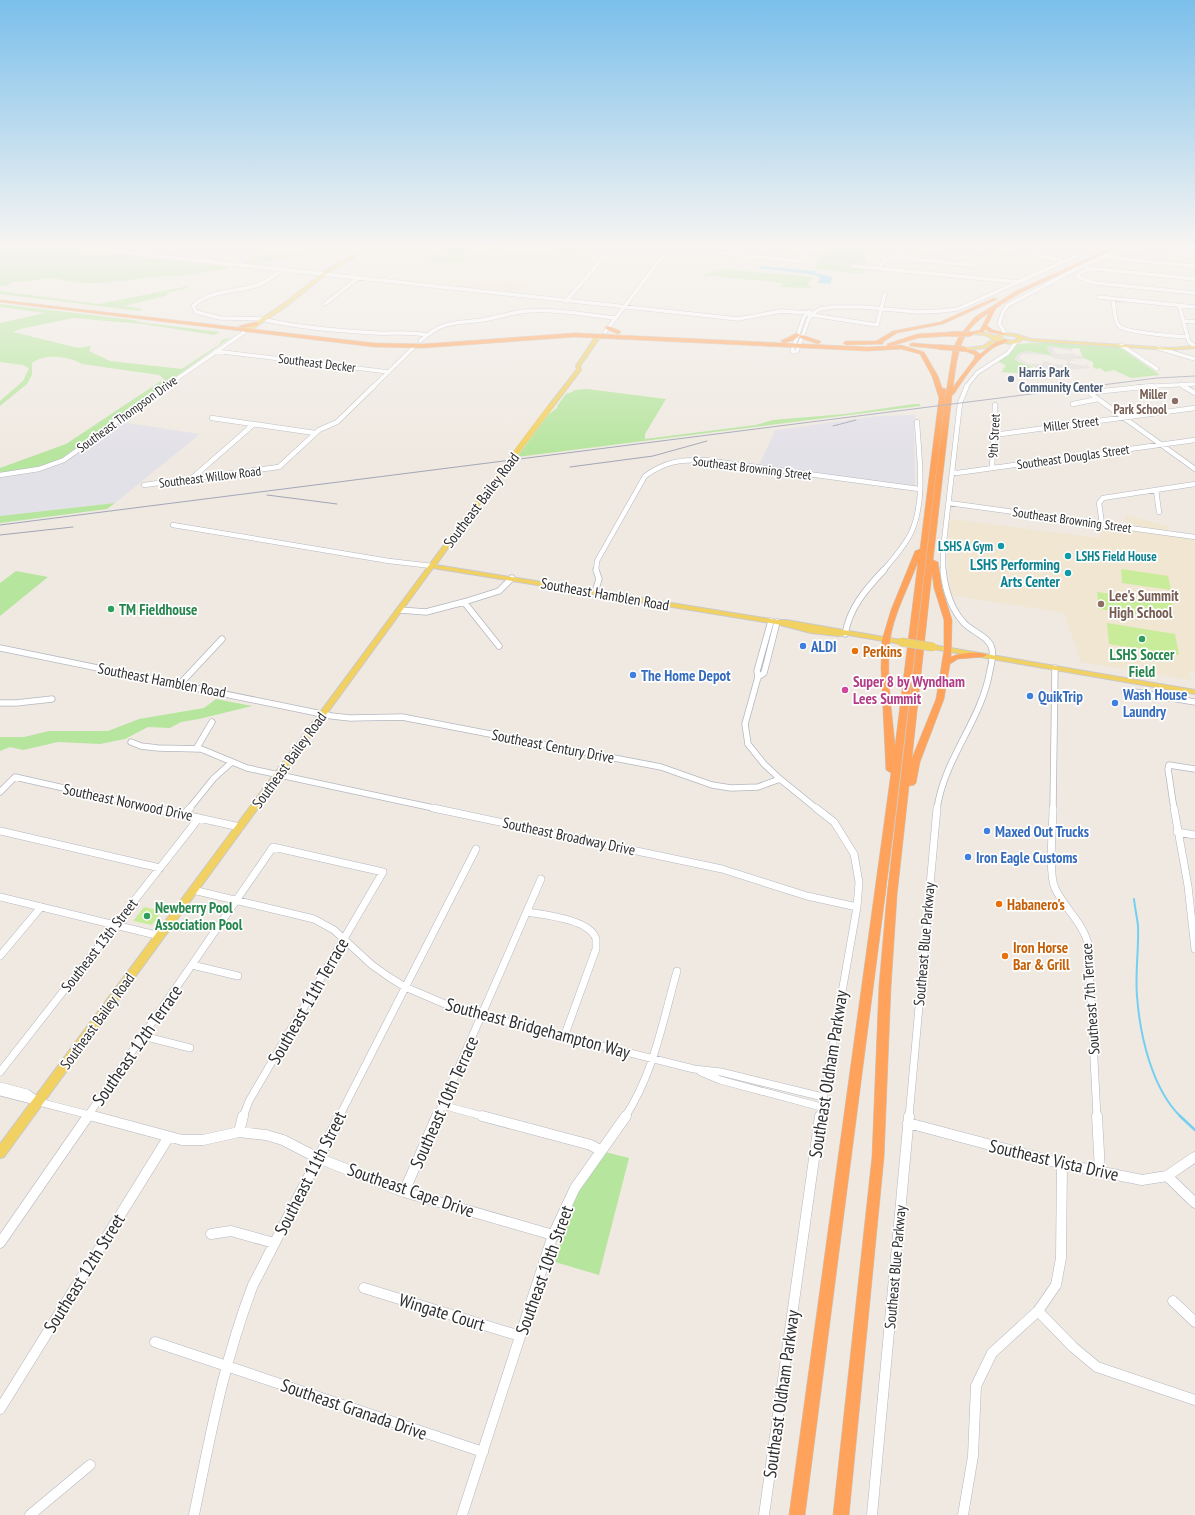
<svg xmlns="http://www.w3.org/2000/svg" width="1195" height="1515" font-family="'PT Sans Narrow',sans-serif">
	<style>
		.industrial { fill: #e3e1e8 }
		.education { fill: #f0e6d1 }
		.green { fill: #b6e59e }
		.pitch { fill: #c9ec9a }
		.plaza { fill: #dfdcd8; fill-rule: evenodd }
		.water { fill: #75cff0 }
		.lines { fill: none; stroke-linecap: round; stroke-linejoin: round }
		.stream-far1 { stroke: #75cff0; stroke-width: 2 }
		.stream { stroke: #75cff0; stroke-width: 2.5 }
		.minor-far4-casing { stroke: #b4b7c1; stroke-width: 4.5 }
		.minor-far3-casing { stroke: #b4b7c1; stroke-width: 5.5 }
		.minor-far2-casing { stroke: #b4b7c1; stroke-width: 7 }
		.minor-far1-casing { stroke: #b4b7c1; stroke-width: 8 }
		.minor-casing { stroke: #b4b7c1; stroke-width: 11 }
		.major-casing { stroke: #c9c9c9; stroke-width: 2 }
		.highway-casing { stroke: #c9c9c9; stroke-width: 1 }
		.minor-far4 { stroke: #fff; stroke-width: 3.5 }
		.minor-far3 { stroke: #fff; stroke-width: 4.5 }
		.minor-far2 { stroke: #fff; stroke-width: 5.5 }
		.minor-far1 { stroke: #fff; stroke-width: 7 }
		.minor { stroke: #fff; stroke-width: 10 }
		.major { fill: #f2d163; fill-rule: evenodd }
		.highway { fill: #ffa35c; fill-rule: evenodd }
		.rail { stroke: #a3a6b8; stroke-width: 1 }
		.major-bridge-far1-casing { stroke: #c9c9c9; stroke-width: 6; stroke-linecap: butt }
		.major-bridge-casing { stroke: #c9c9c9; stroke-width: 9; stroke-linecap: butt }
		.highway-bridge-casing { stroke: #c9c9c9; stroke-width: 6; stroke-linecap: butt }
		.major-bridge-far1 { stroke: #f2d163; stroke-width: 5.5 }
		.major-bridge { stroke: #f2d163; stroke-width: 8 }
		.highway-bridge { stroke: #ffa35c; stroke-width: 5 }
		.service-dot { fill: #5c6f8a; stroke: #fff; stroke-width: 1.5 }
		.education-dot { fill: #8d6e63; stroke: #fff; stroke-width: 1.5 }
		.culture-dot { fill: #0f9aa8; stroke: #fff; stroke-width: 1.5 }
		.leisure-dot { fill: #2e9e5b; stroke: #fff; stroke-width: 1.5 }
		.shop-dot { fill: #3f7fe0; stroke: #fff; stroke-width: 1.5 }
		.food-dot { fill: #e8710a; stroke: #fff; stroke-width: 1.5 }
		.hotel-dot { fill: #d1479c; stroke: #fff; stroke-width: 1.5 }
		.labels { text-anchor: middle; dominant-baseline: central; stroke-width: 3.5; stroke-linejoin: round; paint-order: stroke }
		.far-street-label { font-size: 13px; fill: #2e2e2e; stroke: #fff }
		.far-service-label { font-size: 13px; font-weight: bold; fill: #4e5e75; stroke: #fff; text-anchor: start }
		.far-education-label { font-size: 13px; font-weight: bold; fill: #785e54; stroke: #fff; text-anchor: end }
		.far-culture-label { font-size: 13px; font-weight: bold; fill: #0d838f; stroke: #fff; text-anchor: end }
		.street-label { font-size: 15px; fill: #2e2e2e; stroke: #fff }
		.culture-label { font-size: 15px; font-weight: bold; fill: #0d838f; stroke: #fff; text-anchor: end }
		.education-label { font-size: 15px; font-weight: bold; fill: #785e54; stroke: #fff; text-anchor: start }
		.leisure-label { font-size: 15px; font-weight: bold; fill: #27864d; stroke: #fff; text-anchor: start }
		.shop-label { font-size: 15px; font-weight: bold; fill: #366cbe; stroke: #fff; text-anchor: start }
		.food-label { font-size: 15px; font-weight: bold; fill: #c56008; stroke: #fff; text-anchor: start }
		.hotel-label { font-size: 15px; font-weight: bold; fill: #b23c85; stroke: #fff; text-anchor: start }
		.near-street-label { font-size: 18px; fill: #2e2e2e; stroke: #fff }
	</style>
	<rect width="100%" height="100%" fill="#efe9e1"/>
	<path class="industrial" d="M 915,415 L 914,424 L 915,486 L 759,466 L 775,430 L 878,416 Z
		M 120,422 L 200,434 L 115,503 L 0,516 L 0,478 L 32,473 L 58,464 Z"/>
	<path class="education" d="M 445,244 L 562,244 L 596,247 L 570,276 L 542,273 L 520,295 L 399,282 Z
		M 1125,515 L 1168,526 L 1168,531 L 1170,532 L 1195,538 L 1195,673 L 1189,672 L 1191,680 L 1081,662 L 1064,613 L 951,595 L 947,556 L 950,519 L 1099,538 L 1099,526 L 1127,529 Z"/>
	<path class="green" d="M 0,244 L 24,244 L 229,267 L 226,269 L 183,276 L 146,277 L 131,280 L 100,283 L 83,283 L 50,278 L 24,282 L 12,282 L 7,285 L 0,286 Z
		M 306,244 L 342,244 L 314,249 L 309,252 L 255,265 L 240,264 C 247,263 252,257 258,256 C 272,254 298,258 308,247 Z
		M 826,244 L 887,244 L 867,254 L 864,259 L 867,260 L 863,274 L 815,269 Z
		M 724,269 L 812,277 L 808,285 L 812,288 L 781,287 L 783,283 L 701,275 Z
		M 189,286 L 188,288 L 170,292 L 165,296 L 124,306 L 142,309 L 140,311 L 0,294 L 0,291 L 99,304 Z
		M 0,304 L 134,320 L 138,322 L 220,332 L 214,335 L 143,324 L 73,318 L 20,329 L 13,332 L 78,348 L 91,346 L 89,351 L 110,361 L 182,369 L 220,344 L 222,340 L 231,337 L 59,460 L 42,467 L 0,474 L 0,468 L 66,444 L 164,379 L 159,375 L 82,364 C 69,356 45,353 32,363 L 32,375 L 27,384 L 0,406 L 0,401 L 23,381 L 29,368 L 23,365 L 0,362 L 0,323 L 45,313 L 0,307 Z
		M 1048,342 L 1116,346 L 1121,348 L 1160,375 L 1131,378 L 1114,370 L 1105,372 L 1100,368 L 1096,369 L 1093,367 L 1093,362 L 1083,358 L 1079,348 L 1066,349 L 1049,346 L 1047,349 L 1053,356 L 1028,351 L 1016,356 L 1015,360 L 1033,367 L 1028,368 L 1027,374 L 1001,372 L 1004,370 L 1002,370 L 1006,366 L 998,361 L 1017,344 Z
		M 587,389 L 666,399 L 645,434 L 645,439 L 756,425 L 773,420 L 845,414 L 914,404 L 920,404 L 920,406 L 517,457 L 548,415 L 558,407 L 557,406 L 566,394 L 572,392 L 575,390 Z
		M 115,503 L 107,509 L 0,523 L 0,516 Z
		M 16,571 L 48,577 L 0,616 L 0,583 Z
		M 216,699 L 252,706 L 199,719 L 181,722 L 170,728 L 148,727 L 125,739 L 100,744 L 58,742 L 23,750 L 10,747 L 0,751 L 0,737 L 24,737 L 49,731 L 108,731 L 139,719 L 204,708 Z
		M 605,1152 L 629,1158 L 599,1275 L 555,1262 L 561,1242 L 557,1241 C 564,1208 586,1179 605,1152 Z"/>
	<path class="pitch" d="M 463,244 L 508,244 L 502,250 L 461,246 Z
		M 560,245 L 585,248 L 578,254 L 554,252 Z
		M 447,248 L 481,252 C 472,267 444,263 430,261 Z
		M 1121,569 L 1168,576 L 1171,590 L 1122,583 Z
		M 1097,592 L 1172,603 L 1174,620 L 1099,609 Z
		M 1107,623 L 1175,634 L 1179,655 L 1109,644 Z
		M 144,907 L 162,911 L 152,925 L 133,921 Z"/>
	<path class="plaza" d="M 1049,346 L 1072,349 L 1072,351 L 1055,348 L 1053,350 L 1057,354 L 1073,353 L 1074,355 L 1081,356 L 1083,359 L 1072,359 L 1074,361 L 1069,361 L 1070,363 L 1084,366 L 1087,364 L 1089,368 L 1058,371 L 1055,369 L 1043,370 L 1014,359 L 1019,353 L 1027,351 L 1053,356 L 1047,350 ZM 1023,354 L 1047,355 L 1056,359 L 1065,360 L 1068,362 L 1065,365 L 1053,364 L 1045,361 L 1042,364 L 1030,364 L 1019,358 Z"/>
	<path class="water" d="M 761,266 L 816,271 L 816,273 L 833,277 L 830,284 L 818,283 L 820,278 L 816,275 L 759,268 Z"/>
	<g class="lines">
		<path class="stream-far1" d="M 1134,899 C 1135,908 1137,917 1138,926 C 1139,949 1135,973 1137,996 C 1140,1036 1152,1089 1181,1117"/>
		<path class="stream" d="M 1180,1116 L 1195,1130"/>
		<g class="minor-far4-casing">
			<path id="minor-far4" d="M 45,244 L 738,319 L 782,311 L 807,313 L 809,314 L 810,318
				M 616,244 L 668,249
				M 707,244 L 702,251 L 799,261 L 807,244
				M 753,244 L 819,250
				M 984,244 L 1065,261
				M 909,247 L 971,253 L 992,246
				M 1121,249 L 1195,256
				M 894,255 L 918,260 L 973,265
				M 1186,255 L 1184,249 L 1190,244
				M 1105,256 L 1129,260 L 1195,266
				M 853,266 L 1019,282
				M 1087,268 L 1195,279
				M 1090,268 L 1079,274 L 1078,277 L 1095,283 L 1195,293
				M 878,269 L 885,260 L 912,245
				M 1098,297 L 1195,307
				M 1113,299 C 1114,307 1114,320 1119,326 C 1126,333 1175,336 1187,337
				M 566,301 L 615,244
				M 325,304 L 358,278
				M 1179,305 L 1189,342 L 1195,346
				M 811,313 L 812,315 L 877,325 L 885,294
				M 262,319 L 220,318 L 196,312 L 193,306 C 210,290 237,292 258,285 C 267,282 274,275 282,270
				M 266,320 C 302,328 340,331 377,333 C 393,334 410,331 426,335
				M 1183,321 L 1195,322
				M 605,332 L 672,244
				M 1003,334 L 1004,331 L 999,324 L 1003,312 L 1008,305 L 1072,271 L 1131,244
				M 420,341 C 443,320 454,324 482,320 C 497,318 512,312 527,311 C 557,309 587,315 616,318
				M 1121,345 L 1157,369
				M 1158,348 L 1195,359
				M 215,351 L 389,372
				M 792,351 L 804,317 L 809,311
				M 793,352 L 797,351 L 809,318 L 812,314 L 820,309 L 832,307 L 863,307 L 918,312 L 941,311 L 958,309 L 1103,244
				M 1181,384 L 1185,387
				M 165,387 L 246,331
				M 373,387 L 415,346
				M 966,387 L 977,373 L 1008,353 L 1016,342
				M 1136,387 L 1195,384"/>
		</g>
		<g class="minor-far3-casing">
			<path id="minor-far3" d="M 1152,386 L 1094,392 L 1091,394 L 1195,469
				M 1183,386 L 1195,393
				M 1073,404 L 1098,399
				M 212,418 L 315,433
				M 994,435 L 1195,408
				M 992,468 L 995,405
				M 952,472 L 957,473 L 1195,440
				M 0,475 L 39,469 L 64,460 L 166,386
				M 191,479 L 254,424
				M 144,485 L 279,467 L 319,430 L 337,422 L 374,386
				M 1156,490 L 1159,512
				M 949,503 L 1195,537
				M 1102,524 L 1099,503 L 1103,498 L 1195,484
				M 173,525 L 389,561 L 432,566
				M 596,571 L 597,561 L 645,476 C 666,461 679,460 705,460 L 919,489
				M 883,571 C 893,559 904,547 911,533 C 926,500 919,457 917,422
				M 943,571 L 943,550 L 960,403 L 967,386"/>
		</g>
		<g class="minor-far2-casing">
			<path id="minor-far2" d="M 595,592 L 599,579 L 596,570
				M 464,602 L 499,646
				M 400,610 L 426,612 L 464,602 L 499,591 L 512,578
				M 771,621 L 757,671 L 758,677 L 745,724 L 748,744 L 764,764 L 780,779 L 817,809
				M 845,634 C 850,607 866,589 884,570
				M 0,648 L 332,716 L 350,718 L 402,717 L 661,767 L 712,785 L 731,788 L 758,787 L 780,779
				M 758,677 L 764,673 L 777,622
				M 180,684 L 222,639
				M 1125,692 L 1129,691 L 1195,702
				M 0,703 L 16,703 L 52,699
				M 131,742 L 141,746 L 158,748 L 201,749 L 247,768 L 438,809
				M 196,749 L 212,722
				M 0,792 L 15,777 L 157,809
				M 189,809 L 214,778 L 232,762
				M 937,809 C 944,758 982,720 990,670 C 992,663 993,656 992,649 C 990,637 971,631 964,623 C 950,608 945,589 943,570
				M 1053,809 L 1055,668
				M 1174,809 L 1168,769 L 1169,765 L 1195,769"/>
		</g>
		<g class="minor-far1-casing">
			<path id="minor-far1" d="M 153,808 L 240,827
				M 433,808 L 722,869 L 807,896 L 857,907
				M 816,808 L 834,822 L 854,854 L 859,882 L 857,907 L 820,1117
				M 1053,808 C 1053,826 1048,873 1055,888 C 1064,908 1081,920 1088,943 L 1097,1117
				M 1174,808 L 1188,886 L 1195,949
				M 184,815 L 190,808
				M 0,831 L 160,868
				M 1177,832 L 1195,835
				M 193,890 L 314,919 L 334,930 L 372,965 L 389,977 L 405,987 L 445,1004 L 482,1016 L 694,1069 L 721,1072 L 823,1097
				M 0,897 L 160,936
				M 527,912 C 544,915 590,919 596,939 C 596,942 596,946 596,949 L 564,1037
				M 0,956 L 41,907
				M 192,965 L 238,976
				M 143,1036 L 190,1048
				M 0,1072 L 199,818
				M 701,1072 L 720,1080 L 821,1107
				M 0,1086 L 27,1093 L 37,1100
				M 0,1092 L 97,1117
				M 442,1105 L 486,1117
				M 87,1117 L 273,847 L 383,872 L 249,1101 L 243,1117
				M 339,1117 L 476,849
				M 437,1117 L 541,879
				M 625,1117 C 654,1073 663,1020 677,971
				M 909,1117 L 937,808"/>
		</g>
		<g class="minor-casing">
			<path id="minor" d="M 93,1116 L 182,1140 L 203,1140 L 239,1132 L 266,1135 L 283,1140 L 318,1158 L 404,1192 L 553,1235
				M 482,1116 L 591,1145 L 601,1151
				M 1097,1116 L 1100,1171
				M 908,1123 L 1062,1164 L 1142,1180 L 1167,1176 L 1195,1157
				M 239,1132 L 243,1116
				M 1167,1176 L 1195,1203
				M 404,1192 L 437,1116
				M 211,1234 L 231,1231 L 274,1243
				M 0,1243 L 88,1116
				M 364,1288 L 520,1336
				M 1173,1301 L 1195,1322
				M 1038,1311 L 1073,1347 L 1097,1367 L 1195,1400
				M 155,1342 L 483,1452
				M 0,1409 L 168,1138
				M 30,1515 L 90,1465
				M 194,1515 C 210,1437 224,1360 253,1285 L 340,1116
				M 462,1515 L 553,1235 L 575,1188 L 626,1116
				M 764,1515 L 820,1116
				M 872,1515 L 909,1116
				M 963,1515 L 973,1456 L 976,1386 L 992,1353 L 1038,1311 L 1056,1285 L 1061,1258 L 1062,1164"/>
		</g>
		<g class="major-casing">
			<path id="major" d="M 368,244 L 372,244 L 350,260 L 330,271 L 287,306 L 248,332 L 244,332 L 244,330 L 283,304 L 328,269 L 348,258 Z
				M 974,332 L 986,333 L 996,336 C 1008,330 1019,335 1031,339 L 1170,348 L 1195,346 L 1195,348 L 1170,350 L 1031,341 L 1023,339 C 1016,346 1006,344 997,340 L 986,348 L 965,350 L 965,348 L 967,348 L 983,346 L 993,339 L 985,335 L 972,334 L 972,332 ZM 1004,335 L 1014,336 L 1018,339 L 1012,341 L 1000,338 Z
				M 603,335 L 605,336 L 599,339 L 580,366 L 581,370 L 553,407 L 549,407 L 549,405 L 577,369 L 576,366 L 595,337 Z
				M 463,521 L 466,523 L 436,565 L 777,620 L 786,620 L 901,640 L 905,642 L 901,644 L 848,635 L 838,636 L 811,633 L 776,624 L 433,568 L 4,1157 L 0,1158 L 0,1144 L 461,522 Z
				M 930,645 L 933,645 L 1195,690 L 1195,694 L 933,649 L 930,649 L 929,647 Z"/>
		</g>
		<g class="highway-casing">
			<path id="highway" d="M 1120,244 L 1125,244 L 1020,293 L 996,308 L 987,326 L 993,330 L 1005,333 L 1005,335 L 989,332 L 985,329 L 984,332 L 968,335 L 968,333 L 980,330 L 989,313 C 958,332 958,354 953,387 L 974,359 L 975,355 L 962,350 L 962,348 L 976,351 L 980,354 L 996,342 L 1005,339 L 1008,341 C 1003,344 998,345 993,348 C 977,359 965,377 954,394 L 952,395 L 933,560 L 938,562 L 942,588 L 952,620 L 951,657 C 957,653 982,651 987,655 L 983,657 L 958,659 L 950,664 L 944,699 L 920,762 L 916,783 L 914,785 L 909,786 L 897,895 L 891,986 L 884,1157 L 849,1515 L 833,1515 L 872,1157 L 879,986 L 887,895 L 945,399 L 953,349 L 959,336 L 975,317 L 1016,291 ZM 932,573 L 934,588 L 944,620 L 944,650 L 936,699 L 912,758 Z
				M 994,298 L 998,299 L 943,324 L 897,333 L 883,342 L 883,344 L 846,345 L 843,343 L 846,341 L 876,341 L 893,331 L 940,322 Z
				M 0,300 L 374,343 L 423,344 L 575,333 L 868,347 L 888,346 L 887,344 L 917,334 L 951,332 L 954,334 L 951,336 L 918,338 L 891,346 L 901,345 L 924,352 L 938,376 L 942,388 L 946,389 L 895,819 L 805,1515 L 789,1515 L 891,773 L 886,770 L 881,668 L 882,640 L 891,610 L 915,551 L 920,549 L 939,398 L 932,376 L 920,354 L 901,349 L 868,351 L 575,337 L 423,348 L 374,347 L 0,302 ZM 918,562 L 895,746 C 892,712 886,674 890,641 C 893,616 909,586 918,562 Z
				M 256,322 L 258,323 L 258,325 L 242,328 L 239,326 Z
				M 608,326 L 620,331 L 621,332 L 618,334 L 606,329 L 605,328 Z
				M 797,333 L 800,335 L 794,340 L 784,343 L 781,341 Z
				M 802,335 L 820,341 L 821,342 L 818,344 L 800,338 L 799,337 Z
				M 912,343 L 939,345 L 942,347 L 939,349 L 910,346 L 910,344 Z"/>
		</g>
		<use href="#minor-far4" class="minor-far4"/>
		<use href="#minor-far3" class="minor-far3"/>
		<use href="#minor-far2" class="minor-far2"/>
		<use href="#minor-far1" class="minor-far1"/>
		<use href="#minor" class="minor"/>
		<use href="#major" class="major"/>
		<use href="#highway" class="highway"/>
		<path class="rail" d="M 833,426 L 856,420
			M 570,467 L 653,456 L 707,441
			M 267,495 L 337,504
			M 0,525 L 1157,378 L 1195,376
			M 0,535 L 73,527"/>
		<g class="major-bridge-far1-casing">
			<path id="major-bridge-far1" d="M 463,523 L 551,406"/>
		</g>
		<g class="major-bridge-casing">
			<path id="major-bridge" d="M 901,642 L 933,647"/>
		</g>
		<g class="highway-bridge-casing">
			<path id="highway-bridge" d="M 951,334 L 970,334
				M 939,347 L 964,349"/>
		</g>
		<use href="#major-bridge-far1" class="major-bridge-far1"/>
		<use href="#major-bridge" class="major-bridge"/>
		<use href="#highway-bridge" class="highway-bridge"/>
	</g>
	<linearGradient id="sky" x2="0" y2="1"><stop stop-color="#7abfeb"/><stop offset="0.54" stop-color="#f8f5f2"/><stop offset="1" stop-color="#f8f5f2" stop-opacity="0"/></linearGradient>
	<rect width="1195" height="456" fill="url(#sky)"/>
	<circle class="service-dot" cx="1011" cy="379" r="4"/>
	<g class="education-dot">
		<circle cx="1175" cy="401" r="4"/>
		<circle cx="1101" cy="604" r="4"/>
	</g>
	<g class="culture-dot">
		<circle cx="1001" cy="546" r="4"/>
		<circle cx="1068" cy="556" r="4"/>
		<circle cx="1068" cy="573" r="4"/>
	</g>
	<g class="leisure-dot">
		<circle cx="111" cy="609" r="4"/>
		<circle cx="1142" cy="639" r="4"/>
		<circle cx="147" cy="916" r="4"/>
	</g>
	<g class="shop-dot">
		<circle cx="803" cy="646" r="4"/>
		<circle cx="633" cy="675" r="4"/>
		<circle cx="1030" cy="696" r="4"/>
		<circle cx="1115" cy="703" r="4"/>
		<circle cx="987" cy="831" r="4"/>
		<circle cx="968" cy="857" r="4"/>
	</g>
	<g class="food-dot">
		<circle cx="855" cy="651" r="4"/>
		<circle cx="999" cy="904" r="4"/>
		<circle cx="1005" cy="956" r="4"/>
	</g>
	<circle class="hotel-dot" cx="845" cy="690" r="4"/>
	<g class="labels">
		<g class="far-street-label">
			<text transform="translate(317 363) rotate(7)">Southeast Decker</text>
			<text transform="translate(127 414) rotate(-36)">Southeast Thompson Drive</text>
			<text transform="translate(1071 424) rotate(-7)">Miller Street</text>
			<text transform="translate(994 436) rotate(-87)">9th Street</text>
			<text transform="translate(1073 457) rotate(-8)">Southeast Douglas Street</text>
			<text transform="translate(752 468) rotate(7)">Southeast Browning Street</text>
			<text transform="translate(210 477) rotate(-7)">Southeast Willow Road</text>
			<text transform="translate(1072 520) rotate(8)">Southeast Browning Street</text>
		</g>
		<g class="far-service-label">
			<text x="1019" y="372">Harris Park<tspan x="1019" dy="15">Community Center</tspan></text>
		</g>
		<g class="far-education-label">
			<text x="1167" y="394">Miller<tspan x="1167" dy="15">Park School</tspan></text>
		</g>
		<g class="far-culture-label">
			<text x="993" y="546">LSHS A Gym</text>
			<text x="1076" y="556" text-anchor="start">LSHS Field House</text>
		</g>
		<g class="street-label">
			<text transform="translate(481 500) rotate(-53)">Southeast Bailey Road</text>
			<text transform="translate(605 594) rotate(10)">Southeast Hamblen Road</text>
			<text transform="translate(162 680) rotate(11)">Southeast Hamblen Road</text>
			<text transform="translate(553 746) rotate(11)">Southeast Century Drive</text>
			<text transform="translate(289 760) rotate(-54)">Southeast Bailey Road</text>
			<text transform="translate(128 802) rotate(12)">Southeast Norwood Drive</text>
			<text transform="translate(569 836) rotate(12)">Southeast Broadway Drive</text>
			<text transform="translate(924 944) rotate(-85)">Southeast Blue Parkway</text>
			<text transform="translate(99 945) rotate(-52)">Southeast 13th Street</text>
			<text transform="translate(1090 999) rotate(-94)">Southeast 7th Terrace</text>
			<text transform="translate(97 1021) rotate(-54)">Southeast Bailey Road</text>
			<text transform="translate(895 1267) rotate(-85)">Southeast Blue Parkway</text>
		</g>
		<g class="culture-label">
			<text x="1060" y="564">LSHS Performing<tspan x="1060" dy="17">Arts Center</tspan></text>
		</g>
		<g class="education-label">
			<text x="1109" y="595">Lee's Summit<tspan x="1109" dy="17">High School</tspan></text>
		</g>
		<g class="leisure-label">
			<text x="119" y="609">TM Fieldhouse</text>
			<text x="1142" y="654" text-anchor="middle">LSHS Soccer<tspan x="1142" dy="17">Field</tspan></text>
			<text x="155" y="907">Newberry Pool<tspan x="155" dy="17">Association Pool</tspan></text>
		</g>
		<g class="shop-label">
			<text x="811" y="646">ALDI</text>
			<text x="641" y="675">The Home Depot</text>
			<text x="1123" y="694">Wash House<tspan x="1123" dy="17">Laundry</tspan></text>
			<text x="1038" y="696">QuikTrip</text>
			<text x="995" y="831">Maxed Out Trucks</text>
			<text x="976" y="857">Iron Eagle Customs</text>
		</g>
		<g class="food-label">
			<text x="863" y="651">Perkins</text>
			<text x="1007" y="904">Habanero's</text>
			<text x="1013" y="947">Iron Horse<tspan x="1013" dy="17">Bar &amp; Grill</tspan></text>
		</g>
		<g class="hotel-label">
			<text x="853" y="681">Super 8 by Wyndham<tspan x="853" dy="17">Lees Summit</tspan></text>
		</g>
		<g class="near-street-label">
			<text transform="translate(308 1001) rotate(-60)">Southeast 11th Terrace</text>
			<text transform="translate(538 1028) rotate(15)">Southeast Bridgehampton Way</text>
			<text transform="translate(137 1045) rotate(-55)">Southeast 12th Terrace</text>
			<text transform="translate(828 1074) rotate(-81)">Southeast Oldham Parkway</text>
			<text transform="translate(444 1102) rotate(-66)">Southeast 10th Terrace</text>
			<text transform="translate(1054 1160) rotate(13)">Southeast Vista Drive</text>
			<text transform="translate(310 1173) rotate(-63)">Southeast 11th Street</text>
			<text transform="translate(411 1190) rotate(19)">Southeast Cape Drive</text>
			<text transform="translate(544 1270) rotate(-70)">Southeast 10th Street</text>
			<text transform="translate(84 1273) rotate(-58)">Southeast 12th Street</text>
			<text transform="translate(442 1312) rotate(17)">Wingate Court</text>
			<text transform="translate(781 1394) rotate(-82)">Southeast Oldham Parkway</text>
			<text transform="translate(354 1409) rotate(19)">Southeast Granada Drive</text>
		</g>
	</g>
</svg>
